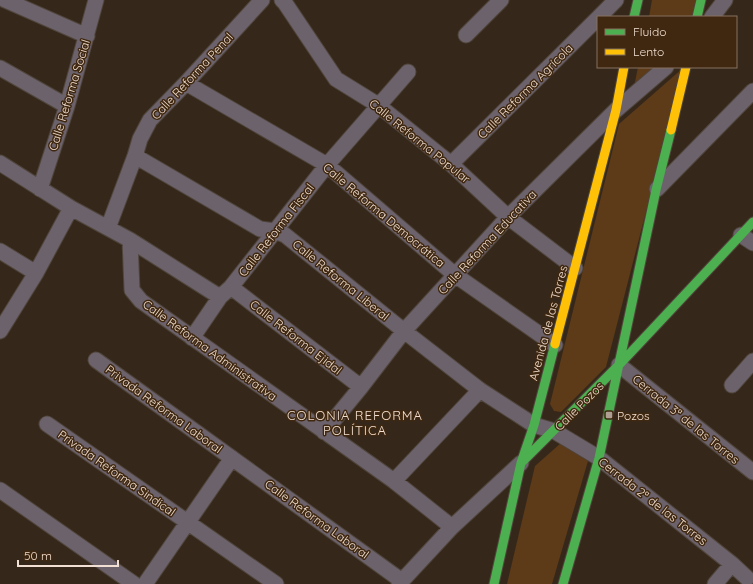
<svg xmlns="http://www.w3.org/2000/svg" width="753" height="584" font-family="Quicksand,sans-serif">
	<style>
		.green { fill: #5d3a18 }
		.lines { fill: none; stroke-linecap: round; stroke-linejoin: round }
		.street-casing { stroke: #50453b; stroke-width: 17 }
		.fast-casing { stroke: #50453b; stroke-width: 11 }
		.slow-casing { stroke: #50453b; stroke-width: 11 }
		.street { stroke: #6b626c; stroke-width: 15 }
		.fast { stroke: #4caf50; stroke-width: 9 }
		.slow { stroke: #ffc107; stroke-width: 9 }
		.poi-dot { fill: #af9f92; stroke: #402810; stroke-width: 1.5 }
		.labels { text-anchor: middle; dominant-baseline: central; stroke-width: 3; stroke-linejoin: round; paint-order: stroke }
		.street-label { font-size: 12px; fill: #f0dfd2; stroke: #402810 }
		.poi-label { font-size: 12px; fill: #f0dfd2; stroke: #402810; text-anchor: start }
		.neighbourhood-label { font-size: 13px; letter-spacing: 1px; fill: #f0dfd2; stroke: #402810 }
	</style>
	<rect width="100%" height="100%" fill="#35281b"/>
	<path class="green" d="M 652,0 L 696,0 L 692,17 L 649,17 Z
		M 638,67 L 656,67 L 634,87 Z
		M 683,68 L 606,367 L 561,412 L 554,411 L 550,404 L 619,124 Z
		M 561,443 L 588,461 L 552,584 L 507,584 L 535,466 Z"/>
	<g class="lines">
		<g class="street-casing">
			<path id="street" d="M 5,0 L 87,36
				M 282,0 L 285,3 L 336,79 L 378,105 L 451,164 L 508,217 L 575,268
				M 599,17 L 616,0
				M 712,17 L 725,0
				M 466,35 L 501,0
				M 0,68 L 67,106
				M 186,83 L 327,165 L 455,275 L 555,345
				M 135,156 L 260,229 L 275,231 L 285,235 L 404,331 L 480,390 L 534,425 L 554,431 L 599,458 L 732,564 L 747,578
				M 0,163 L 71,208 L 130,240 L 220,297
				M 451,164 L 598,18
				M 40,189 L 67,106 L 96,0
				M 657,189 L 753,91
				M 108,228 L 135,156 L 140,139 L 150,120 L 186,83 L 262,0
				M 741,235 L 753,243
				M 130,240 L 132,290 L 141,301 L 394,481 L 452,527
				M 0,251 L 36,273
				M 231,287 L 361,387
				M 0,331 L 36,273 L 71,208
				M 192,338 L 220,297 L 231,287 L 327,165 L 408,72
				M 96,360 L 402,581
				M 619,365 L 753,472
				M 732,385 L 753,361
				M 47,424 L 276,584
				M 324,432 L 361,387 L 404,331 L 508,217 L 616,110 L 666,67
				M 394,481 L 480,390
				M 0,490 L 134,584
				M 145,584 L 232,458
				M 399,584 L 452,527 L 521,463
				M 715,584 L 732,564"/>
		</g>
		<g class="fast-casing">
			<path id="fast" d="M 634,17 L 638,0
				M 697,17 L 701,0
				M 523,461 L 619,365 L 753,222
				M 494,584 L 521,463 L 534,425 L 555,344
				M 563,584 L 599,458 L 656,190 L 671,130"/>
		</g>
		<g class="slow-casing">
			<path id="slow" d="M 671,130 L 686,67
				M 555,344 L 616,110 L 624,67"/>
		</g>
		<use href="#street" class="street"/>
		<use href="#fast" class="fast"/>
		<use href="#slow" class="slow"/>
	</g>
	<rect class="poi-dot" x="605" y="411" width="8" height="8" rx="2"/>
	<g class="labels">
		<g class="street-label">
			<text transform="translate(192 76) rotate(-47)">Calle Reforma Penal</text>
			<text transform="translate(525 91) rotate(-45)">Calle Reforma Agrícola</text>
			<text transform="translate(69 95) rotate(-73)">Calle Reforma Social</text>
			<text transform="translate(420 141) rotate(39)">Calle Reforma Popular</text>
			<text transform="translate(384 215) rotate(40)">Calle Reforma Democrática</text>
			<text transform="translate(276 230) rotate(-52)">Calle Reforma Fiscal</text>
			<text transform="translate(487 242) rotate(-47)">Calle Reforma Educativa</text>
			<text transform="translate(341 280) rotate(39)">Calle Reforma Liberal</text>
			<text transform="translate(548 323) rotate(-75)">Avenida de las Torres</text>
			<text transform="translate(296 337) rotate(38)">Calle Reforma Ejidal</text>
			<text transform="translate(210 350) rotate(36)">Calle Reforma Administrativa</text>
			<text transform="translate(579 406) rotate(-45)">Calle Pozos</text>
			<text transform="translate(164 409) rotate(36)">Privada Reforma Laboral</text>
			<text transform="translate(686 419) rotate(39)">Cerrada 3ª de las Torres</text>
			<text transform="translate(117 473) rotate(35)">Privada Reforma Sindical</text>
			<text transform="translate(653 501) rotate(38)">Cerrada 2ª de las Torres</text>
			<text transform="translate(317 519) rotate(36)">Calle Reforma Laboral</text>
		</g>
		<g class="poi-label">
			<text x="617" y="415">Pozos</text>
		</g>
		<g class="neighbourhood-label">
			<text x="355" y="415">COLONIA REFORMA<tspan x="355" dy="15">POLÍTICA</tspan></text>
		</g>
	</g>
	<rect x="597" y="16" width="140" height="52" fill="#402810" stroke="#86715e"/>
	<rect x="605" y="29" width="20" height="6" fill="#4caf50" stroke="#86715e"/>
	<text x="633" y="36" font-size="12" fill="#f0dfd2">Fluido</text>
	<rect x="605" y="49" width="20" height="6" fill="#ffc107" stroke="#86715e"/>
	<text x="633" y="56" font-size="12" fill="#f0dfd2">Lento</text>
	<path d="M18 560v6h100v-6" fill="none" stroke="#f0dfd2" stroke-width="2"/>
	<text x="24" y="560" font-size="12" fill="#f0dfd2" stroke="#402810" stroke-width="3" paint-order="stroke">50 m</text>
</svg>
